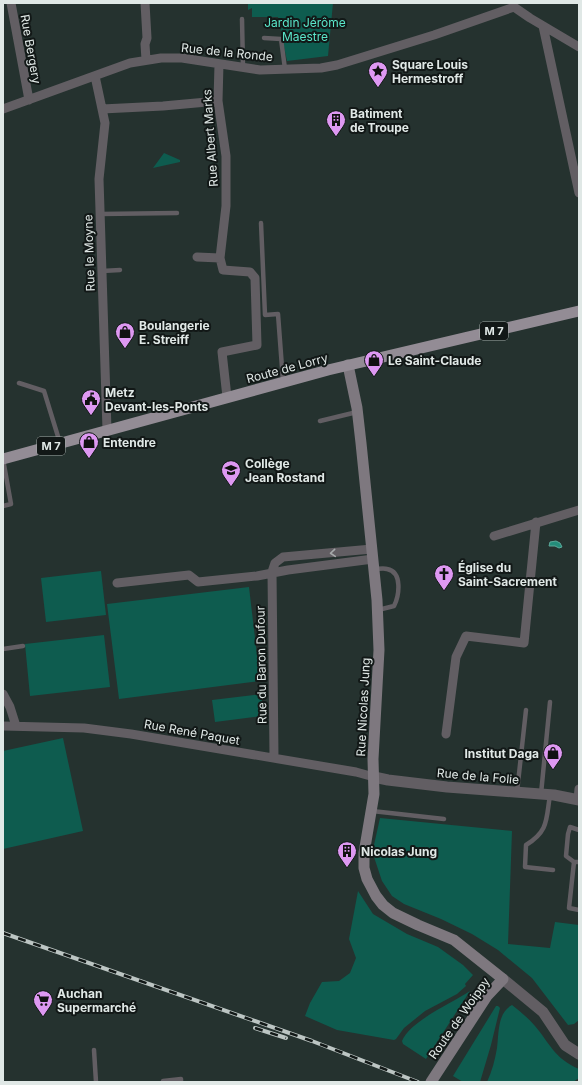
<svg xmlns="http://www.w3.org/2000/svg" width="582" height="1085" font-family="Inter,sans-serif">
	<style>
		.green { fill: #0e5c4f }
		.water { fill: #238d7a; stroke: #5ca89a }
		.lines { fill: none; stroke-linecap: round; stroke-linejoin: round }
		.service { stroke: #625e63; stroke-width: 4.5 }
		.minor { stroke: #625e63; stroke-width: 9 }
		.tertiary { stroke: #625e63; stroke-width: 11 }
		.secondary { stroke: #7e787f; stroke-width: 11 }
		.primary { stroke: #938c95; stroke-width: 11 }
		.rail-casing { stroke: #bcc5c3; stroke-width: 4 }
		.rail { stroke: #121817; stroke-width: 2.5; stroke-dasharray: 8; stroke-linecap: butt }
		.oneway { stroke: #a7aaab }
		.labels { text-anchor: middle; dominant-baseline: central; stroke-width: 4; stroke-linejoin: round; paint-order: stroke }
		.shield { fill: #121817; stroke: #a2aaa8; stroke-width: 1 }
		.shield-label { font-size: 11px; font-weight: bold; fill: #e0e8e6 }
		.park-label { font-size: 12px; fill: #5ae6ca; stroke: #121817 }
		.street-label { font-size: 12px; fill: #e0e8e6; stroke: #121817 }
		.poi-label { font-size: 12px; font-weight: bold; fill: #e0e8e6; stroke: #121817; text-anchor: start }
	</style>
	<rect width="100%" height="100%" fill="#25322f"/>
	<path class="green" d="M 248,3 L 333,3 L 328,56 L 287,61 L 278,17 L 252,17 L 252,8 L 248,10 Z
		M 164,153 L 180,160 L 180,162 L 153,168 Z
		M 101,571 L 106,615 L 46,622 L 41,578 Z
		M 249,587 L 260,681 L 119,699 L 107,604 Z
		M 104,635 L 110,687 L 30,696 L 25,644 Z
		M 262,694 L 262,716 L 215,722 L 212,700 Z
		M 63,738 L 83,831 L 3,849 L 3,751 Z
		M 380,818 L 512,831 L 508,944 L 550,948 L 555,922 L 579,925 L 579,1020 L 574,1024 L 568,1025 L 532,978 L 498,950 L 472,934 L 441,919 L 404,904 L 392,896 L 382,881 L 374,857 L 374,845 Z
		M 358,891 L 373,914 L 407,934 L 438,947 L 463,965 L 473,975 L 465,984 L 466,986 L 457,994 L 425,1011 L 404,1028 L 396,1039 L 394,1040 L 337,1030 L 305,1016 L 310,1003 L 322,982 L 339,981 L 350,973 L 356,958 L 349,939 Z
		M 470,991 L 426,1059 L 403,1044 L 402,1041 C 410,1021 452,1003 470,991 Z
		M 512,1005 C 520,1011 528,1018 535,1026 C 551,1045 554,1058 579,1069 L 579,1078 L 573,1082 L 487,1082 C 492,1071 495,1060 497,1048 C 499,1034 497,1013 512,1005 Z
		M 496,1006 L 498,1006 L 500,1008 L 491,1045 L 480,1082 L 463,1082 L 453,1076 Z"/>
	<path class="water" d="M 556,541 L 560,543 L 562,547 L 559,548 L 555,546 L 549,546 L 550,542 Z"/>
	<g class="lines">
		<path class="service" d="M 242,19 L 243,67
			M 264,38 L 281,39 L 285,69
			M 100,214 L 177,213
			M 261,223 L 265,315 L 278,314 L 283,381
			M 102,271 L 120,270
			M 19,383 L 44,391 L 60,443
			M 320,421 L 357,412
			M 3,506 L 11,504 L 3,459
			M 374,569 C 378,569 384,568 387,569 C 403,572 399,596 394,606 L 378,610
			M 3,649 L 23,646
			M 517,792 L 526,710
			M 541,794 L 550,702
			M 550,795 C 546,819 549,831 526,845 L 525,867 L 553,870
			M 372,811 L 444,819
			M 574,862 L 566,856 L 568,834 L 570,827 L 579,830
			M 579,862 L 574,862 L 569,908 L 579,910
			M 94,1050 L 96,1082
			M 163,1081 L 181,1079 L 181,1082"/>
		<path class="minor" d="M 11,3 L 29,100
			M 145,3 L 147,38 L 145,44 L 146,60
			M 543,26 L 579,193
			M 219,64 L 218,101 L 226,156 L 226,206 L 220,258 L 223,270 L 250,272 L 255,278 L 257,345 L 222,352 L 227,397
			M 95,76 L 105,123 L 99,179 L 107,430
			M 3,109 L 130,63 L 161,58 L 182,58 L 260,70 L 321,68 L 337,65 L 434,35 L 514,7 L 530,18 L 579,47
			M 102,109 L 163,106 L 218,101
			M 197,257 L 220,258
			M 494,536 L 579,510
			M 117,583 L 189,575 L 198,582 L 257,576 L 288,570 L 373,559
			M 3,694 L 10,707 L 16,726
			M 3,726 L 84,728 L 131,734 L 356,772 L 374,777
			M 446,734 L 456,657 L 466,636 L 524,643 L 536,522
			M 274,757 L 272,572 L 275,563 L 283,557 L 372,549
			M 578,800 L 579,789"/>
		<path class="tertiary" d="M 374,777 L 388,780 L 447,787 L 554,795 L 579,800
			M 503,979 L 543,1012 L 565,1045 L 579,1054"/>
		<path class="secondary" d="M 348,365 L 357,408 L 361,443 L 377,600 L 379,650 L 373,759 L 374,794 L 364,853 L 364,868 L 367,879 L 376,896 L 383,905 L 393,913 L 418,925 L 454,940 L 503,979 L 487,996 L 431,1082"/>
		<path class="primary" d="M 3,459 L 328,370 L 579,311"/>
		<g class="rail-casing">
			<path id="rail" d="M 3,933 L 312,1041 L 418,1082
				M 255,1028 L 286,1038"/>
		</g>
		<use href="#rail" class="rail"/>
	</g>
	<defs><path id="oneway-chevron" d="M-2-3.5L2.5 0L-2 3.5" fill="none" stroke-width="1.6" stroke-linecap="round" stroke-linejoin="round"/></defs>
	<use class="oneway" href="#oneway-chevron" transform="translate(333 553) rotate(175)"/>
	<defs>
		<g id="sight-pin" transform="scale(1)"><path d="M0 17L-7.5 6A9.5 9.5 0 1 1 7.5 6Z" fill="#de98f2" stroke="#121817"/><path d="M0-6L1.8-2.2L6-1.7L2.9 1.2L3.7 5.4L0 3.3L-3.7 5.4L-2.9 1.2L-6-1.7L-1.8-2.2Z" fill="#111"/></g>
		<g id="building-pin" transform="scale(1)"><path d="M0 17L-7.5 6A9.5 9.5 0 1 1 7.5 6Z" fill="#de98f2" stroke="#121817"/><path d="M-4-6H4V6H1V3H-1V6H-4ZM-2.5-4.3h1.7v1.8h-1.7ZM.8-4.3h1.7v1.8H.8ZM-2.5-1h1.7V.8h-1.7ZM.8-1h1.7V.8H.8Z" fill="#111"/></g>
		<g id="shop-pin" transform="scale(1)"><path d="M0 17L-7.5 6A9.5 9.5 0 1 1 7.5 6Z" fill="#de98f2" stroke="#121817"/><path d="M-5-2.5h2.3a2.7 3.5 0 0 1 5.4 0H5L5.5 6h-11ZM-1.5-2.5h3a1.5 2.3 0 0 0-3 0Z" fill="#111"/></g>
		<g id="civic-pin" transform="scale(1)"><path d="M0 17L-7.5 6A9.5 9.5 0 1 1 7.5 6Z" fill="#de98f2" stroke="#121817"/><path d="M-.6-6.5H3V-4.5H.6V-3L4-1V1h2V6H-6V1h2V-1L-.6-3ZM-1.2 2.5V6h2.4V2.5Z" fill="#111"/></g>
		<g id="school-pin" transform="scale(1)"><path d="M0 17L-7.5 6A9.5 9.5 0 1 1 7.5 6Z" fill="#de98f2" stroke="#121817"/><path d="M0-5L7-2L0 1L-7-2ZM-4 1L0 2.5L4 1V4Q0 6-4 4Z" fill="#111"/></g>
		<g id="church-pin" transform="scale(1)"><path d="M0 17L-7.5 6A9.5 9.5 0 1 1 7.5 6Z" fill="#de98f2" stroke="#121817"/><path d="M-1.2-6h2.4v3.5h3.3v2.4h-3.3V6h-2.4V-.1h-3.3v-2.4h3.3Z" fill="#111"/></g>
		<g id="supermarket-pin" transform="scale(1)"><path d="M0 17L-7.5 6A9.5 9.5 0 1 1 7.5 6Z" fill="#de98f2" stroke="#121817"/><path d="M-6-5.5h2.5l.6 2H6L4.5 2H-2.5L-4.4-4H-6ZM-1.5 3.2a1.3 1.3 0 1 0 .1 0ZM3 3.2a1.3 1.3 0 1 0 .1 0Z" fill="#111"/></g>
	</defs>
	<g fill-rule="evenodd">
		<use href="#sight-pin" x="378" y="71"/>
		<use href="#building-pin" x="336" y="120"/>
		<use href="#shop-pin" x="125" y="332"/>
		<use href="#shop-pin" x="374" y="360"/>
		<use href="#civic-pin" x="91" y="399"/>
		<use href="#shop-pin" x="89" y="442"/>
		<use href="#school-pin" x="231" y="470"/>
		<use href="#church-pin" x="444" y="574"/>
		<use href="#shop-pin" x="553" y="753"/>
		<use href="#building-pin" x="347" y="851"/>
		<use href="#supermarket-pin" x="43" y="1000"/>
	</g>
	<g class="labels">
		<g class="shield">
			<rect x="480" y="322" width="28" height="18" rx="3"/>
			<rect x="37" y="437" width="28" height="18" rx="3"/>
		</g>
		<g class="shield-label">
			<text x="494" y="331">M 7</text>
			<text x="51" y="446">M 7</text>
		</g>
		<g class="park-label">
			<text x="305" y="22">Jardin Jérôme<tspan x="305" dy="14">Maestre</tspan></text>
		</g>
		<g class="street-label">
			<text transform="translate(31 49) rotate(80)">Rue Bergery</text>
			<text transform="translate(227 52) rotate(6)">Rue de la Ronde</text>
			<text transform="translate(210 138) rotate(-94)">Rue Albert Marks</text>
			<text transform="translate(89 253) rotate(-92)">Rue le Moyne</text>
			<text transform="translate(287 368) rotate(-15)">Route de Lorry</text>
			<text transform="translate(261 665) rotate(-91)">Rue du Baron Dufour</text>
			<text transform="translate(363 707) rotate(-87)">Rue Nicolas Jung</text>
			<text transform="translate(192 732) rotate(10)">Rue René Paquet</text>
			<text transform="translate(478 776) rotate(5)">Rue de la Folie</text>
			<text transform="translate(459 1018) rotate(-55)">Route de Woippy</text>
		</g>
		<g class="poi-label">
			<text x="392" y="64">Square Louis<tspan x="392" dy="14">Hermestroff</tspan></text>
			<text x="350" y="113">Batiment<tspan x="350" dy="14">de Troupe</tspan></text>
			<text x="139" y="325">Boulangerie<tspan x="139" dy="14">E. Streiff</tspan></text>
			<text x="388" y="360">Le Saint-Claude</text>
			<text x="105" y="392">Metz<tspan x="105" dy="14">Devant-les-Ponts</tspan></text>
			<text x="103" y="442">Entendre</text>
			<text x="245" y="463">Collège<tspan x="245" dy="14">Jean Rostand</tspan></text>
			<text x="458" y="567">Église du<tspan x="458" dy="14">Saint-Sacrement</tspan></text>
			<text x="539" y="753" text-anchor="end">Institut Daga</text>
			<text x="361" y="851">Nicolas Jung</text>
			<text x="57" y="993">Auchan<tspan x="57" dy="14">Supermarché</tspan></text>
		</g>
	</g>
	<rect width="582" height="1085" fill="none" stroke="#e0e8e6" stroke-width="8"/>
</svg>
